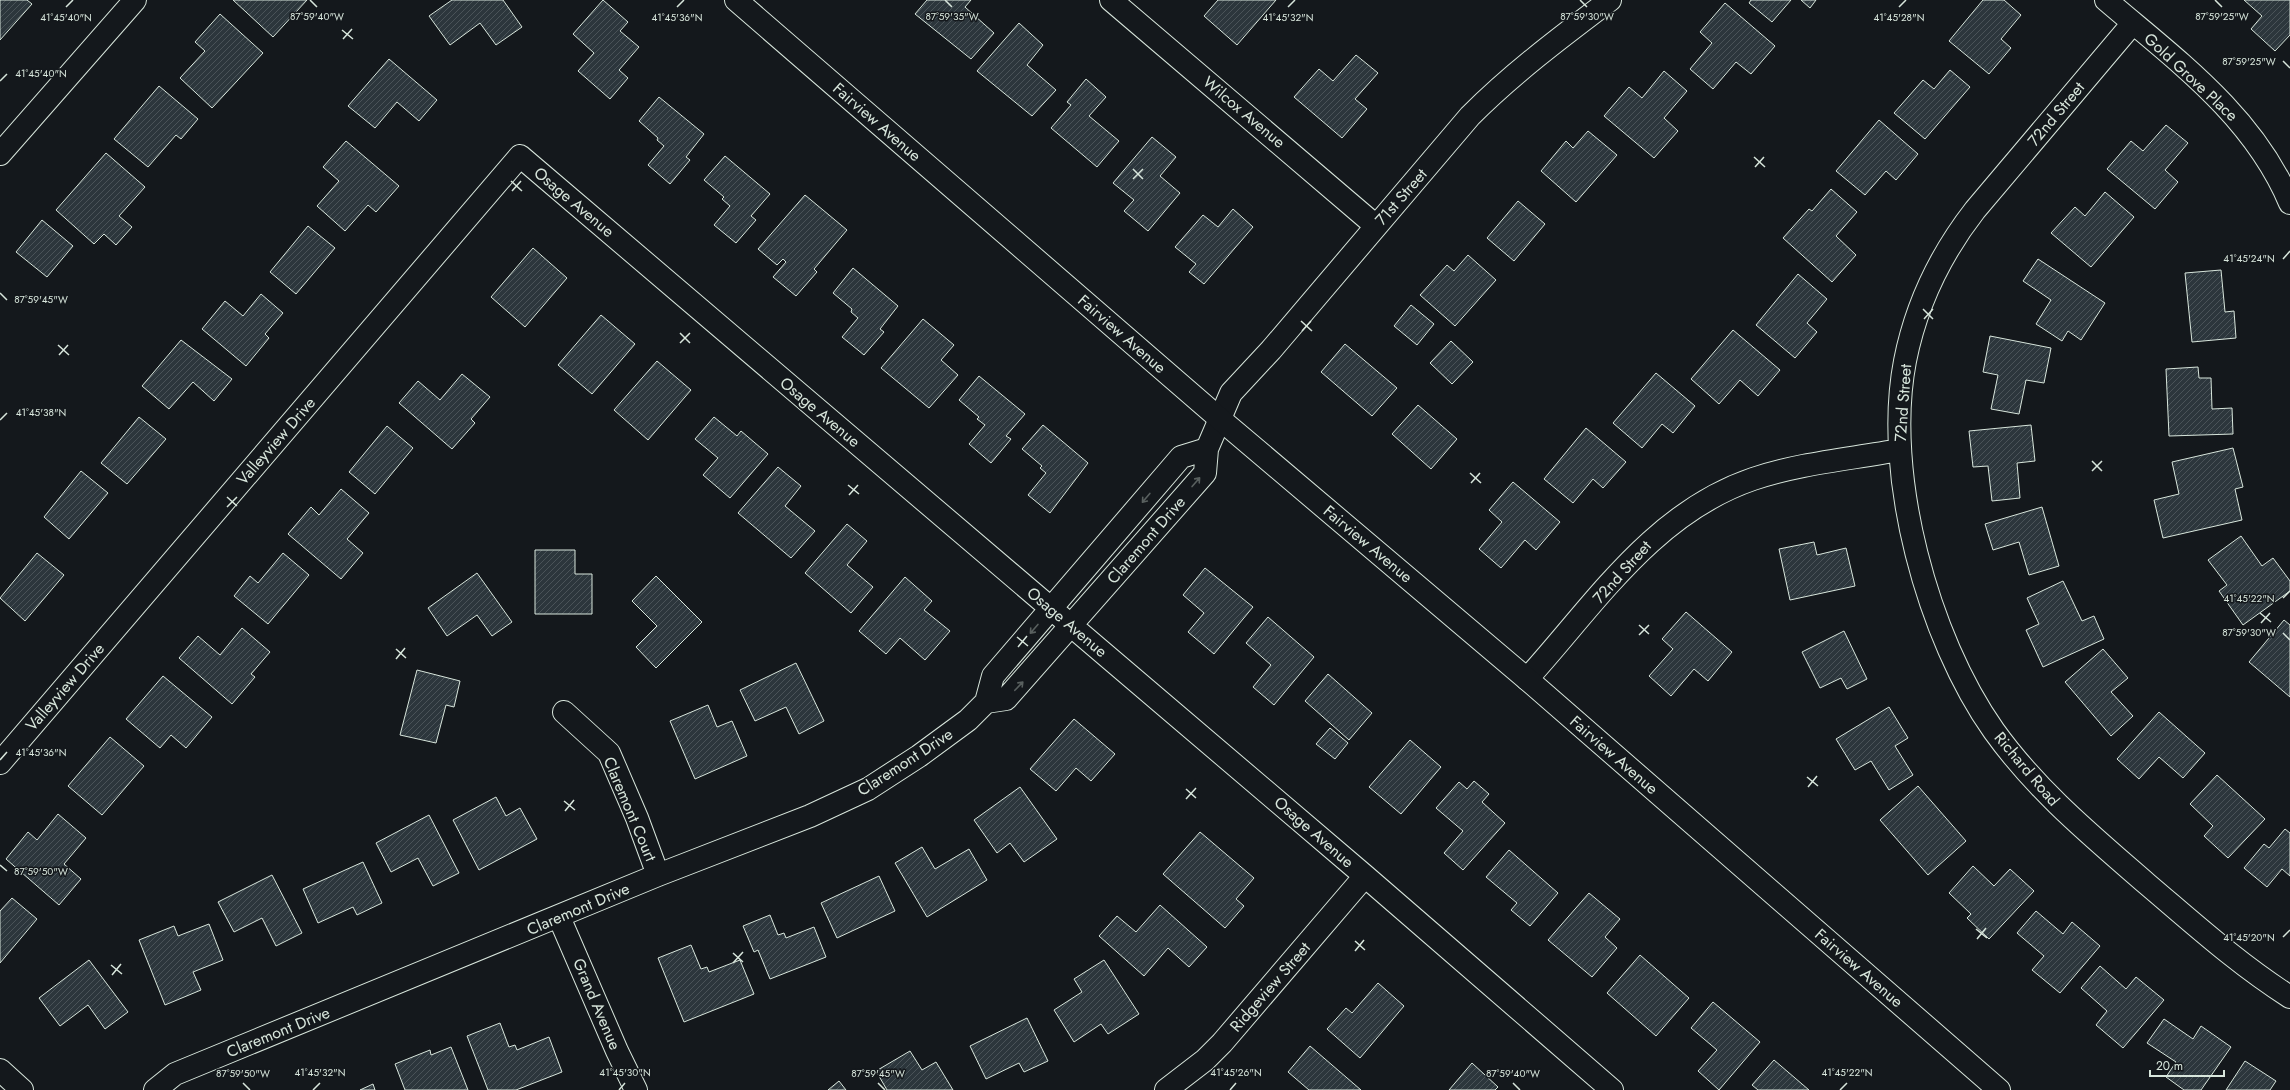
<svg xmlns="http://www.w3.org/2000/svg" width="2290" height="1090" font-family="Jost,sans-serif">
	<style>
		.building { fill: url(#building-hatch); stroke: #d8e6dc }
		.lines { fill: none; stroke-linecap: round; stroke-linejoin: round }
		.minor-casing { stroke: #d8e6dc; stroke-width: 24 }
		.tertiary-casing { stroke: #d8e6dc; stroke-width: 24 }
		.minor { stroke: #14181c; stroke-width: 22 }
		.tertiary { stroke: #14181c; stroke-width: 22 }
		.oneway { stroke: #59605f }
		.ticks { fill: none; stroke: #d8e6dc; stroke-width: 1.5 }
		.labels { text-anchor: middle; dominant-baseline: central; stroke-width: 3; stroke-linejoin: round; paint-order: stroke }
		.street-label { font-size: 16px; fill: #d8e6dc; stroke: #14181c }
		.ticks-label { font-size: 10px; text-anchor: middle; fill: #d8e6dc; stroke: #14181c; stroke-width: 3; stroke-linejoin: round; paint-order: stroke }
	</style>
	<defs>
		<pattern id="building-hatch" width="6" height="6" patternUnits="userSpaceOnUse"><rect width="6" height="6" fill="#2c363c"/><path d="M-1 1l2-2M0 6l6-6M5 7l2-2" fill="none" stroke="#4a5358"/></pattern>
	</defs>
	<rect width="100%" height="100%" fill="#14181c"/>
	<path class="building" d="M 0,0 L 27,0 L 32,4 L 0,40 Z
		M 233,0 L 307,0 L 273,37 Z
		M 452,0 L 503,0 L 522,27 L 496,45 L 480,23 L 450,45 L 429,16 Z
		M 603,0 L 628,22 L 620,31 L 639,47 L 619,70 L 628,78 L 610,99 L 578,71 L 594,53 L 573,34 Z
		M 927,0 L 971,0 L 965,7 L 994,33 L 971,59 L 915,14 Z
		M 1218,0 L 1276,0 L 1237,45 L 1204,16 Z
		M 1751,0 L 1791,0 L 1772,22 L 1749,3 Z
		M 1801,0 L 1816,0 L 1810,8 Z
		M 1983,0 L 2004,0 L 2021,15 L 2001,39 L 2011,48 L 1989,74 L 1949,41 Z
		M 2244,0 L 2290,0 L 2290,35 L 2275,51 L 2251,29 L 2262,16 Z
		M 1725,3 L 1775,46 L 1751,74 L 1736,62 L 1713,89 L 1690,69 L 1712,43 L 1700,32 Z
		M 220,14 L 263,53 L 212,108 L 180,78 L 205,51 L 195,42 Z
		M 1019,23 L 1043,45 L 1027,65 L 1056,90 L 1032,116 L 977,71 Z
		M 1356,55 L 1378,73 L 1355,99 L 1367,109 L 1342,138 L 1294,97 L 1319,69 L 1333,81 Z
		M 389,59 L 437,100 L 419,121 L 397,102 L 375,128 L 348,106 Z
		M 1950,70 L 1970,87 L 1925,139 L 1894,113 L 1923,80 L 1934,89 Z
		M 1664,71 L 1687,91 L 1664,118 L 1678,131 L 1654,158 L 1604,116 L 1629,87 L 1642,98 Z
		M 1086,79 L 1106,97 L 1089,116 L 1119,141 L 1097,167 L 1051,128 L 1071,105 L 1067,102 Z
		M 159,86 L 198,119 L 181,139 L 176,135 L 148,167 L 114,139 Z
		M 659,97 L 704,134 L 686,157 L 690,160 L 670,184 L 648,165 L 664,146 L 657,140 L 658,138 L 639,121 Z
		M 1879,120 L 1918,154 L 1896,180 L 1886,171 L 1865,195 L 1836,171 Z
		M 2166,125 L 2188,143 L 2165,170 L 2178,182 L 2155,209 L 2107,169 L 2131,141 L 2143,151 Z
		M 1588,131 L 1617,155 L 1576,202 L 1541,171 L 1566,141 L 1573,148 Z
		M 1152,137 L 1176,157 L 1160,176 L 1180,193 L 1148,231 L 1124,211 L 1134,200 L 1113,183 Z
		M 346,141 L 399,186 L 376,212 L 368,205 L 345,231 L 317,206 L 339,181 L 323,167 Z
		M 106,153 L 145,187 L 119,216 L 132,227 L 116,245 L 104,234 L 94,244 L 56,210 Z
		M 725,156 L 770,194 L 751,216 L 756,220 L 736,243 L 714,225 L 730,206 L 722,199 L 724,197 L 704,180 Z
		M 1831,189 L 1857,212 L 1836,236 L 1856,255 L 1832,282 L 1783,238 L 1809,209 L 1812,211 Z
		M 2105,192 L 2134,217 L 2091,267 L 2051,233 L 2075,207 L 2085,216 Z
		M 805,195 L 847,230 L 814,269 L 817,272 L 796,296 L 773,277 L 786,262 L 783,259 L 777,265 L 758,249 Z
		M 1518,201 L 1545,224 L 1514,261 L 1487,238 Z
		M 1233,209 L 1253,227 L 1204,284 L 1189,272 L 1196,264 L 1175,247 L 1203,215 L 1218,227 Z
		M 42,220 L 73,246 L 47,277 L 16,252 Z
		M 308,226 L 335,248 L 296,294 L 270,272 Z
		M 533,248 L 567,278 L 525,327 L 491,297 Z
		M 1468,255 L 1496,280 L 1455,326 L 1420,295 L 1447,265 L 1454,271 Z
		M 2038,259 L 2105,303 L 2081,340 L 2068,331 L 2062,341 L 2036,324 L 2051,300 L 2023,281 Z
		M 853,268 L 898,306 L 880,329 L 884,332 L 864,355 L 842,337 L 858,318 L 851,312 L 852,309 L 833,293 Z
		M 2221,270 L 2225,312 L 2234,311 L 2236,338 L 2192,342 L 2185,273 Z
		M 1798,274 L 1827,299 L 1807,323 L 1817,332 L 1795,358 L 1756,325 Z
		M 261,294 L 283,313 L 265,334 L 269,338 L 246,366 L 202,329 L 225,301 L 243,316 Z
		M 1411,305 L 1434,324 L 1417,345 L 1394,326 Z
		M 601,315 L 635,344 L 592,394 L 558,365 Z
		M 923,319 L 954,345 L 941,360 L 958,375 L 929,408 L 881,368 Z
		M 1733,330 L 1780,370 L 1758,396 L 1740,380 L 1719,404 L 1691,379 Z
		M 1990,336 L 2051,348 L 2044,383 L 2026,380 L 2019,414 L 1991,409 L 1998,375 L 1983,372 Z
		M 181,340 L 232,379 L 214,401 L 193,382 L 169,409 L 142,386 Z
		M 1451,341 L 1473,362 L 1452,384 L 1430,363 Z
		M 1345,344 L 1397,388 L 1372,416 L 1321,372 Z
		M 657,361 L 691,390 L 648,440 L 614,410 Z
		M 2198,367 L 2199,378 L 2211,378 L 2212,409 L 2232,408 L 2233,434 L 2169,436 L 2166,369 Z
		M 1656,373 L 1695,406 L 1673,433 L 1662,424 L 1642,448 L 1613,423 Z
		M 462,374 L 490,397 L 471,419 L 475,423 L 452,449 L 399,403 L 418,381 L 440,400 Z
		M 979,376 L 1025,414 L 1006,436 L 1011,439 L 991,463 L 969,444 L 985,425 L 977,419 L 979,417 L 959,400 Z
		M 1418,405 L 1457,439 L 1431,469 L 1392,434 Z
		M 139,417 L 166,439 L 127,484 L 101,463 Z
		M 714,417 L 737,436 L 741,431 L 768,454 L 730,498 L 703,475 L 718,458 L 695,439 Z
		M 1043,425 L 1088,463 L 1050,513 L 1028,495 L 1046,473 L 1040,468 L 1042,466 L 1022,449 Z
		M 2031,425 L 2035,461 L 2017,463 L 2020,498 L 1992,501 L 1988,466 L 1973,467 L 1969,431 Z
		M 387,426 L 413,448 L 375,494 L 349,472 Z
		M 1586,428 L 1626,462 L 1603,488 L 1593,479 L 1573,503 L 1544,479 Z
		M 2233,448 L 2243,487 L 2235,489 L 2242,520 L 2163,538 L 2154,500 L 2179,494 L 2172,462 Z
		M 778,467 L 801,486 L 785,506 L 815,531 L 791,558 L 738,513 Z
		M 81,471 L 108,493 L 69,539 L 44,517 Z
		M 1513,482 L 1560,522 L 1536,550 L 1525,540 L 1501,568 L 1479,549 L 1502,522 L 1489,510 Z
		M 341,489 L 369,513 L 347,539 L 363,553 L 341,579 L 288,534 L 311,507 L 319,515 Z
		M 2042,507 L 2059,566 L 2029,575 L 2019,542 L 1993,550 L 1985,524 Z
		M 847,524 L 867,541 L 847,565 L 873,587 L 851,613 L 805,573 Z
		M 2241,536 L 2262,566 L 2273,558 L 2290,581 L 2290,591 L 2243,625 L 2219,591 L 2227,585 L 2208,560 Z
		M 1814,542 L 1817,555 L 1846,548 L 1855,586 L 1790,600 L 1779,549 Z
		M 535,550 L 575,550 L 575,574 L 592,574 L 592,614 L 535,614 Z
		M 37,553 L 64,575 L 25,621 L 0,598 Z
		M 283,553 L 309,575 L 268,624 L 234,596 L 250,576 L 258,583 Z
		M 1205,568 L 1253,607 L 1214,654 L 1188,632 L 1204,613 L 1183,595 Z
		M 477,573 L 512,622 L 492,636 L 477,615 L 447,636 L 428,608 Z
		M 656,576 L 702,622 L 656,668 L 636,647 L 657,626 L 632,601 Z
		M 905,577 L 932,601 L 924,610 L 950,631 L 925,660 L 900,638 L 886,654 L 859,631 Z
		M 2063,581 L 2082,621 L 2094,616 L 2104,639 L 2043,667 L 2026,630 L 2039,624 L 2027,598 Z
		M 1686,612 L 1732,652 L 1708,681 L 1694,669 L 1671,696 L 1649,676 L 1673,649 L 1662,639 Z
		M 1268,617 L 1314,657 L 1274,705 L 1253,687 L 1271,665 L 1246,643 Z
		M 2284,620 L 2290,625 L 2290,697 L 2249,662 Z
		M 242,628 L 270,652 L 251,674 L 255,677 L 232,704 L 179,658 L 198,636 L 220,655 Z
		M 1844,631 L 1867,679 L 1847,689 L 1841,678 L 1820,688 L 1802,652 Z
		M 2103,649 L 2128,678 L 2111,692 L 2133,716 L 2111,736 L 2065,682 Z
		M 796,663 L 824,721 L 799,734 L 786,707 L 755,721 L 740,690 Z
		M 417,670 L 460,681 L 454,707 L 446,705 L 436,743 L 400,735 Z
		M 1328,674 L 1372,713 L 1349,740 L 1305,701 Z
		M 163,676 L 212,717 L 186,748 L 171,735 L 160,748 L 126,719 Z
		M 708,705 L 717,727 L 732,721 L 747,756 L 695,779 L 670,721 Z
		M 1889,707 L 1908,738 L 1895,746 L 1913,775 L 1889,790 L 1871,761 L 1855,770 L 1836,739 Z
		M 2159,712 L 2205,753 L 2183,778 L 2159,757 L 2139,779 L 2117,759 Z
		M 1074,719 L 1115,754 L 1091,781 L 1076,768 L 1056,791 L 1030,769 Z
		M 1330,728 L 1348,743 L 1335,759 L 1316,744 Z
		M 110,737 L 144,766 L 102,815 L 68,786 Z
		M 1410,740 L 1441,767 L 1401,814 L 1369,787 Z
		M 2217,775 L 2265,819 L 2228,858 L 2204,836 L 2213,826 L 2190,804 Z
		M 1474,781 L 1489,794 L 1482,802 L 1505,823 L 1463,870 L 1444,853 L 1463,831 L 1436,808 L 1459,782 L 1467,789 Z
		M 1918,786 L 1966,841 L 1928,875 L 1880,820 Z
		M 1020,787 L 1057,839 L 1024,862 L 1010,843 L 997,853 L 974,820 Z
		M 496,797 L 506,816 L 520,808 L 537,839 L 479,870 L 453,820 Z
		M 58,814 L 86,838 L 64,864 L 81,879 L 59,905 L 6,859 L 28,832 L 37,840 Z
		M 429,815 L 459,873 L 433,886 L 418,858 L 391,872 L 376,843 Z
		M 2285,829 L 2290,833 L 2290,876 L 2282,869 L 2267,887 L 2244,868 L 2264,844 L 2269,848 Z
		M 1200,832 L 1254,878 L 1236,899 L 1244,906 L 1225,928 L 1163,874 Z
		M 922,847 L 935,869 L 969,849 L 987,880 L 927,917 L 895,863 Z
		M 1509,850 L 1558,893 L 1530,926 L 1511,910 L 1517,903 L 1486,877 Z
		M 363,862 L 382,903 L 357,915 L 353,907 L 318,923 L 303,889 Z
		M 1973,866 L 1994,886 L 2010,869 L 2034,891 L 1989,939 L 1967,918 L 1971,914 L 1949,893 Z
		M 272,875 L 302,933 L 276,946 L 262,918 L 234,932 L 218,902 Z
		M 879,876 L 895,911 L 837,938 L 821,903 Z
		M 1589,893 L 1620,919 L 1605,937 L 1617,948 L 1592,977 L 1548,940 Z
		M 12,898 L 37,919 L 0,963 L 0,911 Z
		M 1160,905 L 1207,947 L 1189,967 L 1168,948 L 1144,976 L 1099,936 L 1117,916 L 1136,932 Z
		M 2036,911 L 2063,934 L 2072,922 L 2100,946 L 2060,993 L 2032,970 L 2044,956 L 2017,933 Z
		M 770,915 L 778,935 L 784,933 L 786,938 L 814,927 L 826,957 L 770,979 L 758,950 L 754,952 L 743,926 Z
		M 209,924 L 223,960 L 193,972 L 201,990 L 165,1005 L 139,940 L 174,926 L 178,936 Z
		M 691,945 L 701,969 L 707,967 L 709,972 L 740,960 L 754,994 L 684,1022 L 658,958 Z
		M 1640,955 L 1689,998 L 1656,1036 L 1607,993 Z
		M 89,960 L 128,1012 L 105,1029 L 88,1005 L 60,1026 L 39,998 Z
		M 1104,960 L 1139,1014 L 1108,1034 L 1101,1024 L 1074,1042 L 1054,1010 L 1082,992 L 1074,979 Z
		M 2100,966 L 2126,989 L 2136,977 L 2164,1000 L 2123,1048 L 2096,1025 L 2107,1011 L 2081,988 Z
		M 1378,983 L 1404,1006 L 1360,1058 L 1327,1029 L 1346,1008 L 1352,1013 Z
		M 1713,1002 L 1760,1042 L 1719,1090 L 1698,1071 L 1717,1050 L 1691,1028 Z
		M 1027,1018 L 1048,1061 L 1024,1072 L 1019,1063 L 986,1079 L 970,1046 Z
		M 2164,1019 L 2193,1039 L 2201,1026 L 2231,1047 L 2201,1090 L 2184,1090 L 2166,1077 L 2176,1062 L 2147,1043 Z
		M 500,1023 L 509,1047 L 515,1045 L 517,1050 L 549,1037 L 562,1072 L 516,1090 L 488,1090 L 467,1036 Z
		M 1310,1046 L 1361,1090 L 1309,1090 L 1288,1072 Z
		M 451,1047 L 468,1090 L 405,1090 L 395,1064 L 430,1050 L 431,1055 Z
		M 910,1051 L 922,1070 L 936,1062 L 953,1090 L 887,1090 L 876,1071 Z
		M 1774,1060 L 1809,1090 L 1758,1090 L 1752,1085 Z
		M 2245,1061 L 2276,1081 L 2270,1090 L 2226,1090 Z
		M 1472,1063 L 1498,1087 L 1495,1090 L 1449,1090 Z
		M 839,1081 L 846,1090 L 828,1090 Z
		M 373,1084 L 375,1090 L 360,1090 Z"/>
	<g class="lines">
		<g class="minor-casing">
			<path id="minor" d="M 1111,0 L 1376,226
				M 2106,0 C 2176,60 2253,115 2290,203
				M 2133,23 L 1975,210 C 1940,255 1916,305 1905,361 C 1883,474 1928,638 1994,731 C 2037,791 2092,836 2147,884 C 2193,923 2238,964 2290,997
				M 0,154 L 135,0
				M 1527,679 C 1595,604 1653,513 1753,479 C 1800,463 1851,459 1899,450
				M 986,702 L 1006,699 L 1205,473 L 1207,449 L 1231,393 L 1271,350 L 1470,116 C 1513,73 1561,37 1610,0
				M 564,712 L 609,753 L 637,818 L 658,875
				M 0,763 L 520,156 L 1365,876 L 1612,1090
				M 559,917 L 617,1051 L 636,1090
				M 0,1070 L 22,1090
				M 155,1090 L 175,1074 L 658,875 L 810,816 L 868,789 L 919,756 L 968,720 L 986,702 L 993,676 L 1181,457 L 1207,449
				M 1166,1090 L 1205,1060 L 1222,1043 L 1365,876"/>
		</g>
		<g class="tertiary-casing">
			<path id="tertiary" d="M 736,0 L 1220,419 L 1527,679 L 1999,1090"/>
		</g>
		<use href="#minor" class="minor"/>
		<use href="#tertiary" class="tertiary"/>
	</g>
	<defs><path id="oneway-shaft" d="M-6 0H5M1.5-3L5.5 0L1.5 3" fill="none" stroke-width="1.6" stroke-linecap="round" stroke-linejoin="round"/></defs>
	<g class="oneway">
		<use href="#oneway-shaft" transform="translate(1196 482) rotate(-49)"/>
		<use href="#oneway-shaft" transform="translate(1146 498) rotate(130)"/>
		<use href="#oneway-shaft" transform="translate(1034 629) rotate(131)"/>
		<use href="#oneway-shaft" transform="translate(1019 686) rotate(-46)"/>
	</g>
	<path class="ticks" d="M 310,0 L 317,7M 945,0 L 952,7M 1580,0 L 1587,7M 2215,0 L 2222,7M 66,7 L 73,0M 677,7 L 684,0M 1288,7 L 1295,0M 1899,7 L 1906,0M 342,30 L 353,39M 343,39 L 352,29M 2283,61 L 2290,68M 0,81 L 7,74M 1754,157 L 1765,167M 1755,167 L 1764,157M 1133,169 L 1143,179M 1133,179 L 1143,169M 511,181 L 522,191M 512,191 L 521,181M 2283,259 L 2290,251M 0,293 L 7,300M 1923,309 L 1933,319M 1924,319 L 1933,309M 1301,321 L 1312,331M 1302,331 L 1311,321M 680,333 L 690,343M 680,343 L 690,333M 58,345 L 69,355M 59,355 L 68,345M 0,420 L 7,413M 2092,461 L 2102,471M 2092,471 L 2102,461M 1470,473 L 1481,483M 1471,483 L 1480,473M 848,485 L 859,494M 849,495 L 858,485M 227,497 L 237,506M 227,507 L 237,497M 2283,598 L 2290,591M 2260,613 L 2271,622M 2261,623 L 2270,613M 1639,625 L 1649,634M 2283,633 L 2290,640M 1639,635 L 1649,625M 1017,637 L 1028,646M 1018,647 L 1027,636M 396,649 L 406,658M 396,659 L 405,648M 0,760 L 7,752M 1807,777 L 1818,786M 1808,787 L 1817,776M 1186,789 L 1196,798M 1186,799 L 1196,788M 564,801 L 575,810M 565,811 L 574,800M 0,865 L 7,871M 1976,929 L 1987,938M 2283,937 L 2290,930M 1977,939 L 1986,928M 1355,941 L 1365,950M 1355,951 L 1364,940M 733,953 L 743,962M 733,963 L 743,952M 111,965 L 122,974M 112,975 L 121,964M 243,1083 L 250,1090M 878,1083 L 885,1090M 1513,1083 L 1520,1090M 313,1090 L 320,1083M 619,1090 L 625,1083M 1230,1090 L 1236,1083M 1840,1090 L 1847,1083"/>
	<g class="labels">
		<g class="street-label">
			<text transform="translate(2191 77) rotate(43)">Gold Grove Place</text>
			<text transform="translate(1244 112) rotate(40)">Wilcox Avenue</text>
			<text transform="translate(2056 114) rotate(-50)">72nd Street</text>
			<text transform="translate(877 122) rotate(41)">Fairview Avenue</text>
			<text transform="translate(1401 197) rotate(-49)">71st Street</text>
			<text transform="translate(574 202) rotate(40)">Osage Avenue</text>
			<text transform="translate(1122 334) rotate(41)">Fairview Avenue</text>
			<text transform="translate(1903 403) rotate(-86)">72nd Street</text>
			<text transform="translate(820 412) rotate(40)">Osage Avenue</text>
			<text transform="translate(276 441) rotate(-49)">Valleyview Drive</text>
			<text transform="translate(1146 540) rotate(-49)">Claremont Drive</text>
			<text transform="translate(1368 544) rotate(40)">Fairview Avenue</text>
			<text transform="translate(1622 572) rotate(-48)">72nd Street</text>
			<text transform="translate(1067 622) rotate(40)">Osage Avenue</text>
			<text transform="translate(65 687) rotate(-49)">Valleyview Drive</text>
			<text transform="translate(1614 755) rotate(41)">Fairview Avenue</text>
			<text transform="translate(905 762) rotate(-33)">Claremont Drive</text>
			<text transform="translate(2027 769) rotate(50)">Richard Road</text>
			<text transform="translate(630 809) rotate(67)">Claremont Court</text>
			<text transform="translate(1314 832) rotate(41)">Osage Avenue</text>
			<text transform="translate(578 909) rotate(-23)">Claremont Drive</text>
			<text transform="translate(1859 968) rotate(41)">Fairview Avenue</text>
			<text transform="translate(1270 987) rotate(-49)">Ridgeview Street</text>
			<text transform="translate(597 1004) rotate(67)">Grand Avenue</text>
			<text transform="translate(278 1032) rotate(-22)">Claremont Drive</text>
		</g>
	</g>
	<g class="ticks-label">
		<text x="317" y="20">87°59'40"W</text>
		<text x="952" y="20">87°59'35"W</text>
		<text x="1587" y="20">87°59'30"W</text>
		<text x="2222" y="20">87°59'25"W</text>
		<text x="66" y="21">41°45'40"N</text>
		<text x="677" y="21">41°45'36"N</text>
		<text x="1288" y="21">41°45'32"N</text>
		<text x="1899" y="21">41°45'28"N</text>
		<text x="2249" y="65">87°59'25"W</text>
		<text x="41" y="77">41°45'40"N</text>
		<text x="2249" y="262">41°45'24"N</text>
		<text x="41" y="303">87°59'45"W</text>
		<text x="41" y="416">41°45'38"N</text>
		<text x="2249" y="602">41°45'22"N</text>
		<text x="2249" y="636">87°59'30"W</text>
		<text x="41" y="756">41°45'36"N</text>
		<text x="41" y="875">87°59'50"W</text>
		<text x="2249" y="941">41°45'20"N</text>
		<text x="320" y="1076">41°45'32"N</text>
		<text x="625" y="1076">41°45'30"N</text>
		<text x="1236" y="1076">41°45'26"N</text>
		<text x="1847" y="1076">41°45'22"N</text>
		<text x="243" y="1077">87°59'50"W</text>
		<text x="878" y="1077">87°59'45"W</text>
		<text x="1513" y="1077">87°59'40"W</text>
	</g>
	<path d="M2150 1070v6h74v-6" fill="none" stroke="#d8e6dc" stroke-width="2"/>
	<text x="2156" y="1070" font-size="12" fill="#d8e6dc" stroke="#14181c" stroke-width="3" paint-order="stroke">20 m</text>
</svg>
